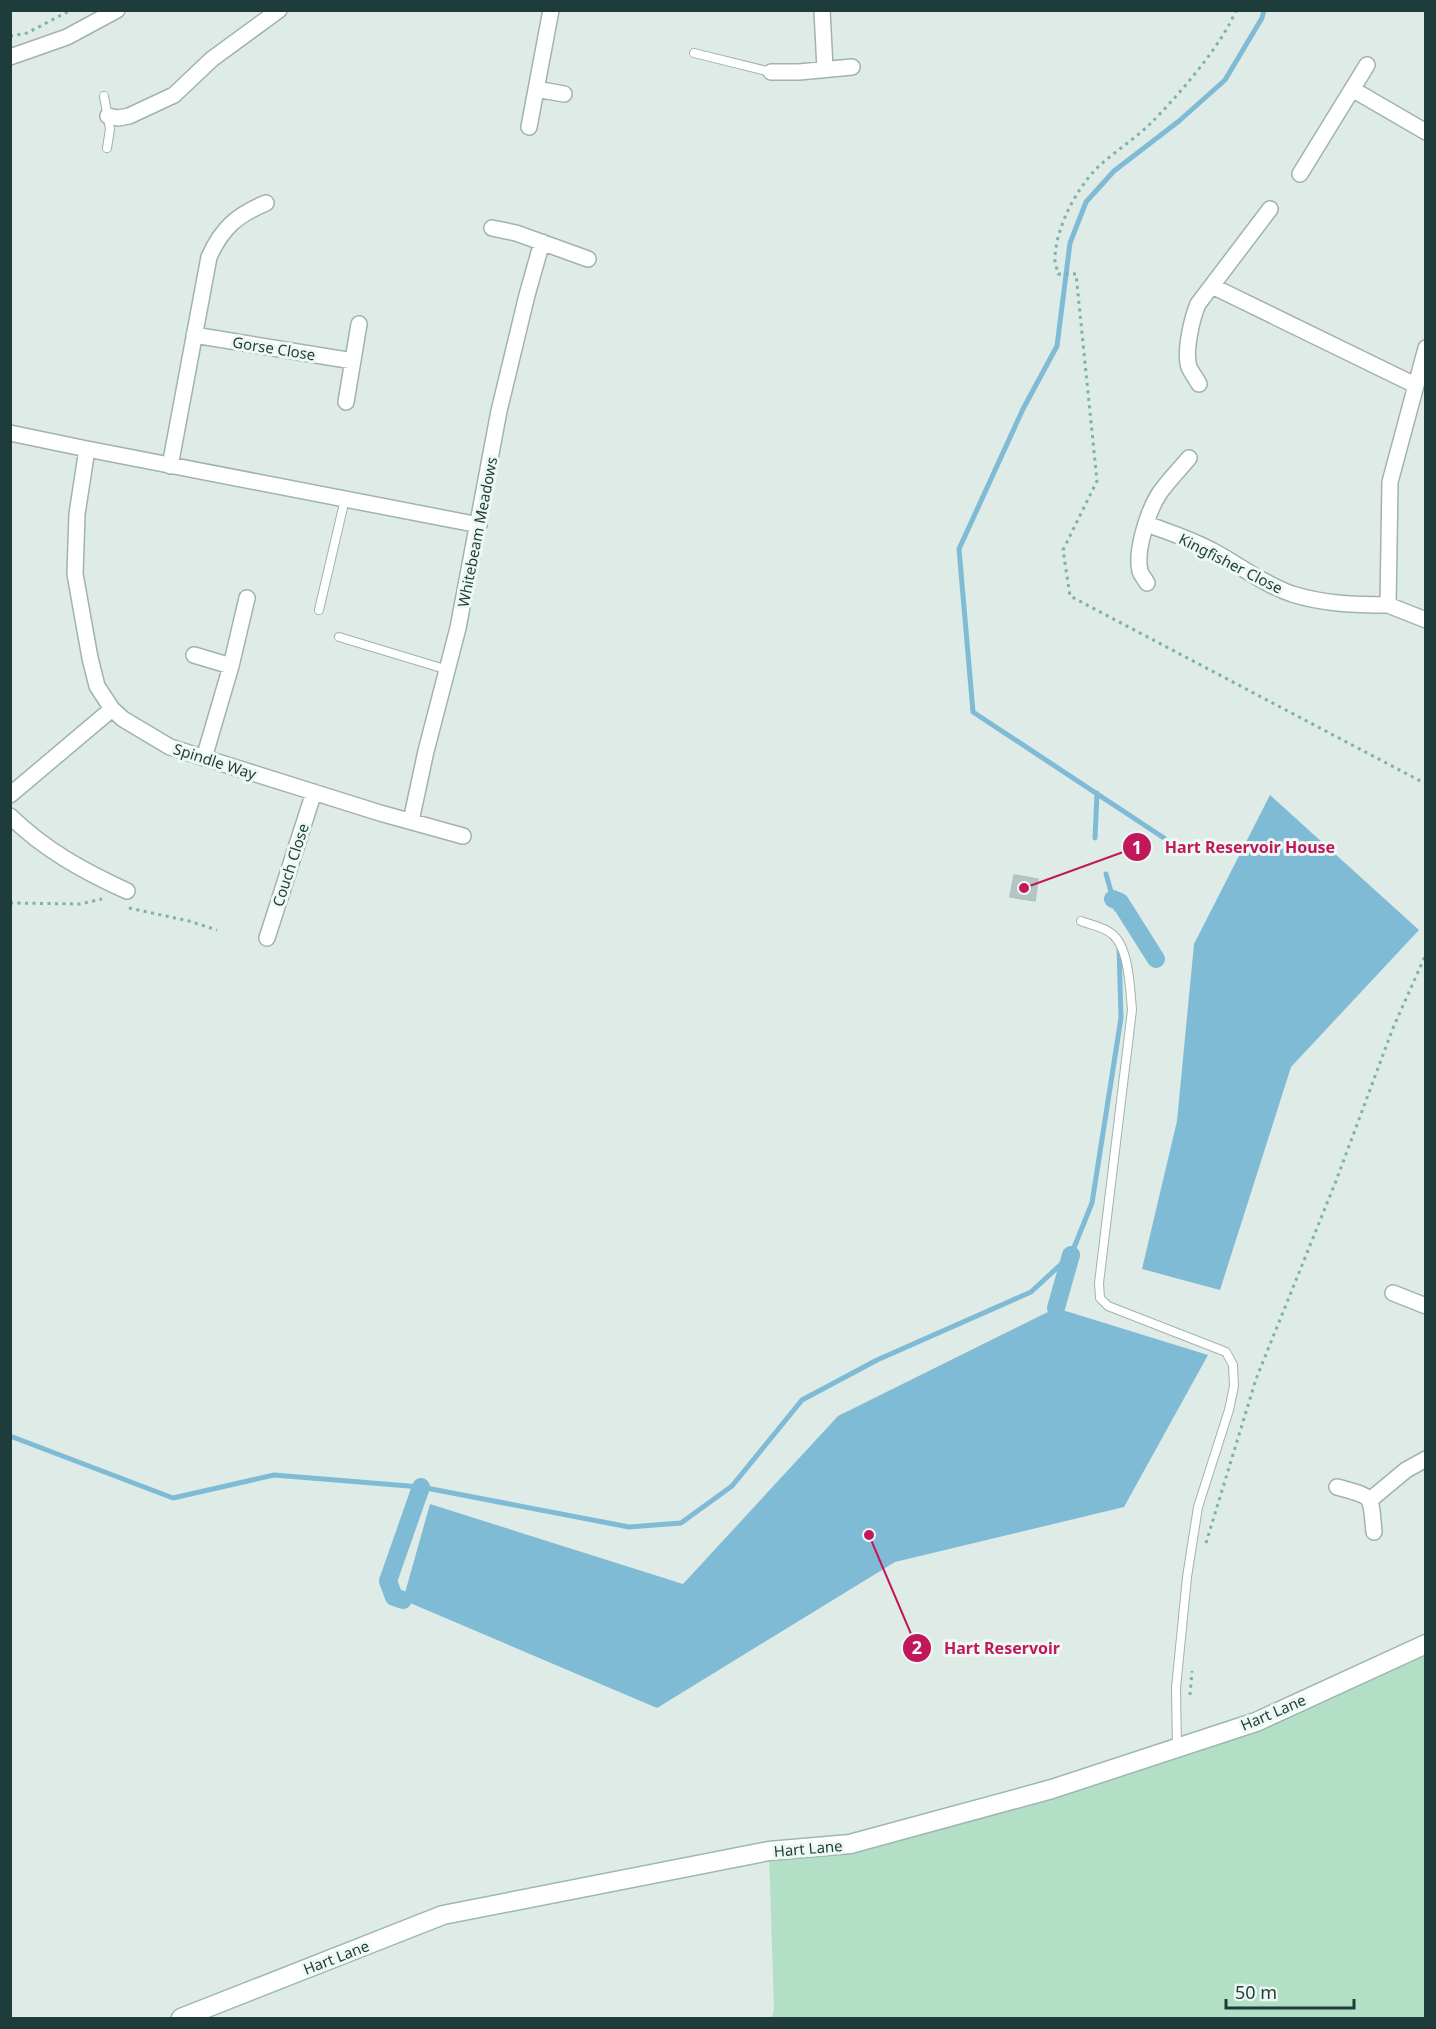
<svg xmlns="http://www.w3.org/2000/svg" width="1436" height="2029" font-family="'Noto Sans',sans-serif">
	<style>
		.green { fill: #b4dfc7 }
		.water { fill: #80bbd6 }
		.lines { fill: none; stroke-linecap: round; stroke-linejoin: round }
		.stream { stroke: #80bbd6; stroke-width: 5 }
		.canal { stroke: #80bbd6; stroke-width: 18 }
		.building { fill: #b3c6c1; stroke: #b0c5c0; stroke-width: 1.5 }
		.lane-casing { stroke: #a1b3af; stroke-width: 10 }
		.street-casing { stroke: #a1b3af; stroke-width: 18 }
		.secondary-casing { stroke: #9cb8b2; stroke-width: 21 }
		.path { stroke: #7bb2aa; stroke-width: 3; stroke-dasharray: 3 4.5; stroke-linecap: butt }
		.lane { stroke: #fff; stroke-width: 8 }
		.street { stroke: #fff; stroke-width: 15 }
		.secondary { stroke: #fff; stroke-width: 18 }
		.labels { text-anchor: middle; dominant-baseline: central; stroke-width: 6; stroke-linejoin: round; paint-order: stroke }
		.street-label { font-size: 15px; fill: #1e3c39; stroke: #eef8f4 }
		.leader { fill: none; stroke: #c2185b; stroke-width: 2 }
		.callout-dot { fill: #c2185b; stroke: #eef8f4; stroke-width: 2 }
		.mark-label { font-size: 18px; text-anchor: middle; font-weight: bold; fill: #fff }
		.callout-label { font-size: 16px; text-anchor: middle; font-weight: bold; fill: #c2185b; stroke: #eef8f4; stroke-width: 6; stroke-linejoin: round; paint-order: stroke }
	</style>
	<rect width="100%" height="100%" fill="#deebe7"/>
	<path class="green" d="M 1425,1644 L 1425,2018 L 772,2018 L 774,2009 L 769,1851 L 850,1844 L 1256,1722 Z"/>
	<path class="water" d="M 1270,795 L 1419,930 L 1291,1067 L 1220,1290 L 1142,1269 L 1177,1121 L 1194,944 Z
		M 1056,1308 L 1208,1355 L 1124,1507 L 895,1562 L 657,1708 L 403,1600 L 430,1504 L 683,1584 L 838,1416 Z"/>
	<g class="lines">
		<path class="stream" d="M 1095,838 L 1097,793
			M 1164,838 L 973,712 L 959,549 L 1023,409 L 1057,346 L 1070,243 L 1086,202 L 1114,171 L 1179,121 L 1225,80 L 1262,18 L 1264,10
			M 1106,874 L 1116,909
			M 10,1436 L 173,1498 L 274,1475 L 421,1487 L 629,1527 L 681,1523 L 732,1486 L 802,1400 L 877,1360 L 1031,1292 L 1071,1255 L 1092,1203 L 1121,1018 L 1119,946"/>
		<path class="canal" d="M 1113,899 L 1120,902 L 1156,959
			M 1056,1308 L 1071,1255
			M 403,1600 L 394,1597 L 388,1581 L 421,1487"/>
	</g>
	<path class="building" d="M 1014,875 L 1038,879 L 1035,901 L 1010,897 Z"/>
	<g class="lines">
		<g class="lane-casing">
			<path id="lane" d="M 694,53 L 771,72
				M 104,96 L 110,129 L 107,148
				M 319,610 L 345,499
				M 339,637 L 448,670
				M 1081,921 C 1091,925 1104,927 1112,934 C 1129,947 1130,988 1132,1010 L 1099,1283 L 1100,1298 L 1108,1306 L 1226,1352 L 1233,1365 L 1234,1386 L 1229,1410 L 1198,1507 L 1187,1577 L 1176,1688 L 1177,1747"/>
		</g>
		<g class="street-casing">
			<path id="street" d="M 822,10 L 825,69
				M 10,57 L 67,37 L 117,10
				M 771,72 L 799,72 L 852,67
				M 536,89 L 564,94
				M 1352,89 L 1426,132
				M 108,116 L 118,118 L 129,116 L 174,95 L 212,59 L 279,10
				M 529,127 L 551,10
				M 1300,174 L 1367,65
				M 492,228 L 516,233 L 588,259
				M 1212,286 L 1415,385
				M 194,335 L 353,361
				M 1199,384 C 1196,378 1191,372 1189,367 C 1184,352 1192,318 1198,304 L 1270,209
				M 346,402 L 359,324
				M 10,433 L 87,449 L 479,525
				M 87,449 L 77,514 L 75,574 L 90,658 L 97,686 L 112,709 L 123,719 L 170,747 L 380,813 L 463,836
				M 170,466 L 209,257 C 222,228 237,215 266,203
				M 1147,524 C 1168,532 1191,539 1211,550 C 1238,564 1263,584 1292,594 C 1324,604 1356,605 1388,605 L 1390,482 L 1426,348
				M 1147,583 C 1145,579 1141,575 1140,571 C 1135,552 1148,511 1159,494 C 1167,482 1179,470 1189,458
				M 1388,605 L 1426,620
				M 194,655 L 231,666
				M 204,758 L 231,666 L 247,598
				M 10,795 L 112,709
				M 10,816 C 45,850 83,871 127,891
				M 411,821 L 426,751 L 458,628 L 499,411 L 527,295 L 542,242
				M 267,938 L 314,792
				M 1393,1293 L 1426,1306
				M 1337,1487 C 1375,1498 1370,1493 1374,1532
				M 1370,1500 L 1406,1470 L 1426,1459"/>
		</g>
		<g class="secondary-casing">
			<path id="secondary" d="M 181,2018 L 443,1915 L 769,1851 L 850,1844 L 1052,1789 L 1256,1722 L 1426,1644"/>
		</g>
		<path class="path" d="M 1236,10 C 1223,44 1177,97 1151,123 C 1134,140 1112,153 1095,170 C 1075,192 1057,226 1055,256 C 1054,262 1057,268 1058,274 L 1076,274 L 1097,481 L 1063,550 L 1070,596 L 1426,784
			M 10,36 L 27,33 L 71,10
			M 10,903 L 80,904 L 102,899
			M 129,908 L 189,921 L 217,930
			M 1206,1543 L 1256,1379 L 1336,1181 L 1393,1028 L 1426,954
			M 1190,1695 L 1192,1671"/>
		<use href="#lane" class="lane"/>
		<use href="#street" class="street"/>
		<use href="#secondary" class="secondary"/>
	</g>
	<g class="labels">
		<g class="street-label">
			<text transform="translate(274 348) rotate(9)">Gorse Close</text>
			<text transform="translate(477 532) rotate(-79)">Whitebeam Meadows</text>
			<text transform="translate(1231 563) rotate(27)">Kingfisher Close</text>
			<text transform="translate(215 761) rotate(18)">Spindle Way</text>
			<text transform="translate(290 865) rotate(-72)">Couch Close</text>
			<text transform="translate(1273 1712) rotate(-23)">Hart Lane</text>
			<text transform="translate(808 1848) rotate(-5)">Hart Lane</text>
			<text transform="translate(336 1957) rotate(-21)">Hart Lane</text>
		</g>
	</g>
	<path class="leader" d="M1024 888L1137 847M869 1535L917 1648"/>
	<g class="callout-dot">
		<circle cx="1024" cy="888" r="6"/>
		<circle cx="869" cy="1535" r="6"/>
		<circle cx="1137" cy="847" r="15"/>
		<circle cx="917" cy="1648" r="15"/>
	</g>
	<g class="mark-label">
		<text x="1137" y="854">1</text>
		<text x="917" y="1654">2</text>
	</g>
	<g class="callout-label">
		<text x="1250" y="853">Hart Reservoir House</text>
		<text x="1002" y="1654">Hart Reservoir</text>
	</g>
	<rect width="1436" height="2029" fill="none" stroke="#1e3c39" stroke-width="24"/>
	<path d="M1226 1999v9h128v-9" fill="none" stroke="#1e3c39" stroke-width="3"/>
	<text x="1235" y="1999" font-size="18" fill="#1e3c39" stroke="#eef8f4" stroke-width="4.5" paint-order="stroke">50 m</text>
</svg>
